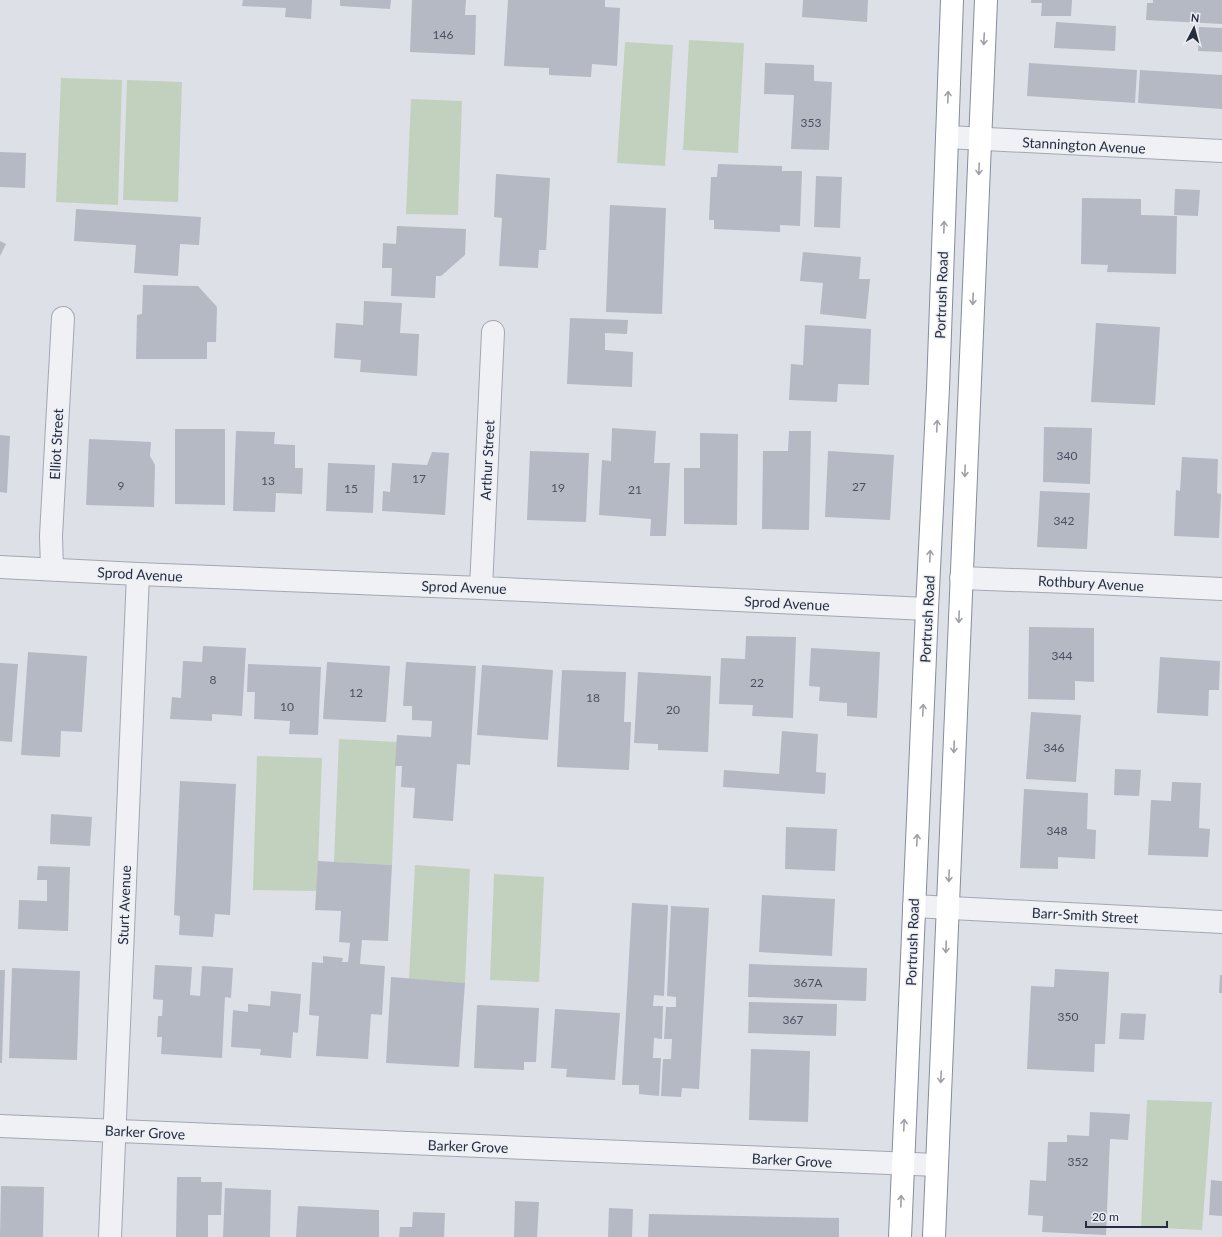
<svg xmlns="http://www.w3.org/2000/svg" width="1222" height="1237" font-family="Lato,sans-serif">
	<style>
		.green { fill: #c2d1be }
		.building { fill: #b4b9c4 }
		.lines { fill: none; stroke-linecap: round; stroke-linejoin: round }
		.minor-casing { stroke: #a2a7b1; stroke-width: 24 }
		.highway-casing { stroke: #848d9e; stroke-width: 24 }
		.minor { stroke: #f0f1f5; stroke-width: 22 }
		.highway { stroke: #fff; stroke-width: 22 }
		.oneway { stroke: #9da0a8 }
		.labels { text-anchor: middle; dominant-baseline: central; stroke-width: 3; stroke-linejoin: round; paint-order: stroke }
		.number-label { font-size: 12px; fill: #4a5060 }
		.street-label { font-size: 14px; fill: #262d3e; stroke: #eceff5 }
	</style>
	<rect width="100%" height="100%" fill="#dde0e7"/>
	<path class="green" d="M 689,40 L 744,43 L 738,153 L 683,150 Z
		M 625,42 L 673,45 L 665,166 L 617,163 Z
		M 61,78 L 122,80 L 118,205 L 56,202 Z
		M 127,80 L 182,82 L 178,202 L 123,200 Z
		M 411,99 L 462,101 L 458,215 L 406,214 Z
		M 339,739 L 397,742 L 392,865 L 334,862 Z
		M 257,756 L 322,758 L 317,891 L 253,890 Z
		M 415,865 L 470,869 L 465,983 L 409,979 Z
		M 494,874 L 544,877 L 539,982 L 490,980 Z
		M 1147,1100 L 1212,1102 L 1202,1230 L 1141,1227 Z"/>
	<path class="building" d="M 243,0 L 312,0 L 311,19 L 285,17 L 286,8 L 242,6 Z
		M 340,0 L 391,0 L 390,9 L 340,6 Z
		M 412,0 L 466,0 L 465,15 L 476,15 L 475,55 L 410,52 Z
		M 508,0 L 605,0 L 605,7 L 620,8 L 617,66 L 592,64 L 591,77 L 549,75 L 549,68 L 504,66 Z
		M 803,0 L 868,0 L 867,22 L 802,17 Z
		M 1031,0 L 1072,0 L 1071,16 L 1041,16 L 1042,3 L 1031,3 Z
		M 1153,0 L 1222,0 L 1222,24 L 1146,20 L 1147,3 L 1153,3 Z
		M 1056,22 L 1116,26 L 1115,51 L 1054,48 Z
		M 1199,27 L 1222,28 L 1222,52 L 1198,51 Z
		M 765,63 L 814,65 L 814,81 L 832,82 L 829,150 L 791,149 L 794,95 L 764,94 Z
		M 1029,63 L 1137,70 L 1135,103 L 1027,96 Z
		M 1140,70 L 1222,75 L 1222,109 L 1138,103 Z
		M 0,152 L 26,153 L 25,188 L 0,187 Z
		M 718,164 L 782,166 L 782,171 L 802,171 L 800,226 L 780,225 L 780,232 L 714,229 L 714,220 L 709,220 L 711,177 L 717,177 Z
		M 496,174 L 550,178 L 546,250 L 539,250 L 538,268 L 499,266 L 502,218 L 494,217 Z
		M 816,176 L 842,177 L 840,228 L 814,227 Z
		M 1175,189 L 1200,190 L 1198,216 L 1174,215 Z
		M 1082,198 L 1141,199 L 1141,215 L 1177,216 L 1176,274 L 1107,272 L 1108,265 L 1081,264 Z
		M 610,205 L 666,208 L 662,314 L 606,312 Z
		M 76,209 L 201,217 L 199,245 L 180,244 L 178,276 L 134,273 L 136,245 L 74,241 Z
		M 397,226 L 466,229 L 465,255 L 441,276 L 436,276 L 435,298 L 391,296 L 392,268 L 382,268 L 383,243 L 396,244 Z
		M 0,241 L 6,244 L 0,256 Z
		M 803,252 L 861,257 L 859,279 L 870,279 L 866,319 L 820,314 L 823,283 L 800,281 Z
		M 143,285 L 198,286 L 217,307 L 216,342 L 207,342 L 207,359 L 136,359 L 137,315 L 142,314 Z
		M 364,301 L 402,303 L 400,333 L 419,334 L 417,376 L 360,372 L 361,360 L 334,358 L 336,323 L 363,325 Z
		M 570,318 L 628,320 L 627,334 L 605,333 L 605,350 L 633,352 L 632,387 L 567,384 Z
		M 1096,323 L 1160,327 L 1155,405 L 1091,402 Z
		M 805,325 L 871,329 L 869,385 L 838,384 L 837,402 L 789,400 L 791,364 L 803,365 Z
		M 1044,427 L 1092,428 L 1090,484 L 1043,482 Z
		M 612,428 L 656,431 L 654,463 L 670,463 L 666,536 L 650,536 L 651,519 L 599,515 L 602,460 L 611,461 Z
		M 175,429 L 225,429 L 225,505 L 175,504 Z
		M 236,431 L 275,432 L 274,444 L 295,445 L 295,468 L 303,468 L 302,494 L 276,493 L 275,512 L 233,511 Z
		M 789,431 L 811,431 L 809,530 L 762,529 L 763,451 L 788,451 Z
		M 700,433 L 738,434 L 737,525 L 684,524 L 684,468 L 700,468 Z
		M 0,435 L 10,436 L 7,493 L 0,492 Z
		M 89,439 L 151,442 L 150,456 L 155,465 L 154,507 L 86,505 Z
		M 530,451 L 589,453 L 586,522 L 527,520 Z
		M 828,451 L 894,455 L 890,520 L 825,517 Z
		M 432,452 L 449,453 L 445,515 L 382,511 L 383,491 L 390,492 L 392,463 L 427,465 Z
		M 1182,457 L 1218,459 L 1217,493 L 1221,494 L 1219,538 L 1174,536 L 1176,490 L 1180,491 Z
		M 328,463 L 375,465 L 373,513 L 326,511 Z
		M 1040,491 L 1090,493 L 1087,549 L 1037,547 Z
		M 1029,627 L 1094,628 L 1094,682 L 1075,681 L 1075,700 L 1028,699 Z
		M 746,636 L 796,637 L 793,718 L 752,716 L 753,705 L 719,704 L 721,658 L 745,659 Z
		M 203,646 L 246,648 L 242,716 L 212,714 L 212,721 L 170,719 L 172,697 L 181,698 L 183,661 L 202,662 Z
		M 811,648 L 880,652 L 877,718 L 847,716 L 847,703 L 819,701 L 820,687 L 809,686 Z
		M 28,652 L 87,656 L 82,732 L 61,731 L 60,757 L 21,755 Z
		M 1160,657 L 1220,661 L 1219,690 L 1209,690 L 1208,716 L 1157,713 Z
		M 327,662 L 390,666 L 386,722 L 323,719 Z
		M 406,662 L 476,666 L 470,765 L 457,764 L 453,821 L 413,818 L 415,788 L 401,787 L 402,766 L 395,766 L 397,735 L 431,737 L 432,721 L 412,720 L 412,706 L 403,706 Z
		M 0,663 L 18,664 L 12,742 L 0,741 Z
		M 248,664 L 321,667 L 318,735 L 289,734 L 290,721 L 254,719 L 255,692 L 247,692 Z
		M 482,665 L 553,670 L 548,740 L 477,735 Z
		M 562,670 L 626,672 L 624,722 L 631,722 L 629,770 L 557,767 Z
		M 638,672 L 711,676 L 708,752 L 658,750 L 658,744 L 634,743 Z
		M 1031,712 L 1081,715 L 1076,782 L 1026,779 Z
		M 782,731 L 818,734 L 816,772 L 826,773 L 825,794 L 723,787 L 724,770 L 779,774 Z
		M 1115,769 L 1141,770 L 1139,796 L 1114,795 Z
		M 180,781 L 236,784 L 230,915 L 215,914 L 213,937 L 179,935 L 180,916 L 174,915 Z
		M 1172,782 L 1201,783 L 1199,828 L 1210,829 L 1208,857 L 1148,855 L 1151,800 L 1171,801 Z
		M 1024,789 L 1088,793 L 1087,829 L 1096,830 L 1095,859 L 1058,857 L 1058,869 L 1020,868 Z
		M 51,814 L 92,817 L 90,846 L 50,844 Z
		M 786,827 L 837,829 L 835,871 L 785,869 Z
		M 318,861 L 392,865 L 388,941 L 362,940 L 360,964 L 385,966 L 382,1015 L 371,1014 L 368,1059 L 316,1056 L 319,1016 L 309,1015 L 312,962 L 323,963 L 323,956 L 343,958 L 342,962 L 348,962 L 350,943 L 339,942 L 341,911 L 315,910 Z
		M 38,866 L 70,867 L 68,931 L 18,929 L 19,900 L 47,901 L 47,880 L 37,880 Z
		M 762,895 L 835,899 L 832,956 L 759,952 Z
		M 632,903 L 668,905 L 664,996 L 654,995 L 653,1006 L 663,1006 L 662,1039 L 654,1038 L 653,1058 L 661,1058 L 659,1096 L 639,1094 L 639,1085 L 622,1085 Z
		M 671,906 L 709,908 L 699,1089 L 682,1088 L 681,1097 L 661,1096 L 663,1059 L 671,1059 L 672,1039 L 664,1039 L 666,1007 L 676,1007 L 676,997 L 667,996 Z
		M 749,964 L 867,968 L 866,1001 L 748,997 Z
		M 155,965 L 192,967 L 190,995 L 200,996 L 202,966 L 233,968 L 231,998 L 225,997 L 222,1058 L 161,1054 L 162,1037 L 157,1037 L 158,1016 L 162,1016 L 163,1000 L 153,999 Z
		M 12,968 L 80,971 L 77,1060 L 9,1058 Z
		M 1055,969 L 1109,972 L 1105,1044 L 1095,1044 L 1094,1072 L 1027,1069 L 1031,986 L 1054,987 Z
		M 0,970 L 5,970 L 2,1063 L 0,1063 Z
		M 1220,975 L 1222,975 L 1222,993 L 1219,993 Z
		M 391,977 L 465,983 L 459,1067 L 386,1063 Z
		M 271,991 L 301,994 L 298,1033 L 293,1032 L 291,1058 L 260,1055 L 261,1049 L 231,1047 L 233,1010 L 248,1012 L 248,1004 L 270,1006 Z
		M 749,1002 L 837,1004 L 836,1036 L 748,1033 Z
		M 477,1005 L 539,1008 L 536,1062 L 524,1062 L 524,1070 L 474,1068 Z
		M 555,1009 L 620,1013 L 615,1080 L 566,1077 L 567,1069 L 551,1068 Z
		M 1121,1013 L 1146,1014 L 1144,1040 L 1119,1039 Z
		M 751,1049 L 810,1051 L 808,1122 L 749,1120 Z
		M 1090,1112 L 1130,1114 L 1128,1140 L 1110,1139 L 1106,1235 L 1042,1232 L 1043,1216 L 1028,1215 L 1030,1180 L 1046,1181 L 1048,1142 L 1067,1142 L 1067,1135 L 1089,1136 Z
		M 177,1177 L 201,1177 L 201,1182 L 222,1182 L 221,1215 L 208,1215 L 208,1237 L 176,1237 Z
		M 1211,1180 L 1222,1181 L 1222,1216 L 1209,1215 Z
		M 1,1186 L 44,1187 L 43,1237 L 0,1237 Z
		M 225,1188 L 271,1190 L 270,1237 L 223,1237 Z
		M 515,1201 L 539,1202 L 537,1237 L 514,1237 Z
		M 298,1206 L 379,1210 L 379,1237 L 296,1237 Z
		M 609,1208 L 633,1209 L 632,1237 L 608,1237 Z
		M 413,1212 L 445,1213 L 444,1237 L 399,1237 L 400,1227 L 412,1227 Z
		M 649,1214 L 839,1218 L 839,1237 L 648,1237 Z"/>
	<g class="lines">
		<g class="minor-casing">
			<path id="minor" d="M 947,137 L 1222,151
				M 0,567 L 138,574 L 481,588 L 927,609
				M 52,569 L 51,536 L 63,318
				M 961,578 L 1094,583 L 1222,589
				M 481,588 L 493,332
				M 914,906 L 1222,922
				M 0,1126 L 937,1165
				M 110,1237 L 138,574"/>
		</g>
		<g class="highway-casing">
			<path id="highway" d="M 900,1237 L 927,609 L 938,388 L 952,0
				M 934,1237 L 986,0"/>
		</g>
		<use href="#minor" class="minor"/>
		<use href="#highway" class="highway"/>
	</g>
	<defs><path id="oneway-shaft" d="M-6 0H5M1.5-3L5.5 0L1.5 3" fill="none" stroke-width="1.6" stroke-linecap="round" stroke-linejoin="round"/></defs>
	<g class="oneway">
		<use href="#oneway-shaft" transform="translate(984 39) rotate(93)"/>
		<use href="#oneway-shaft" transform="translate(948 97) rotate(-88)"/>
		<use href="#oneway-shaft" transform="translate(979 169) rotate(92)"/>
		<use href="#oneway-shaft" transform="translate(944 227) rotate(-88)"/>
		<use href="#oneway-shaft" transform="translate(973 299) rotate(92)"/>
		<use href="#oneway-shaft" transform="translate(937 426) rotate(-87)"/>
		<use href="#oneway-shaft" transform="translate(965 471) rotate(92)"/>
		<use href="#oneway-shaft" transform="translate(930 556) rotate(-87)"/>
		<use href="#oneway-shaft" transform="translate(959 617) rotate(92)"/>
		<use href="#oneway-shaft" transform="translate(923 710) rotate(-87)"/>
		<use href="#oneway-shaft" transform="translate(954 747) rotate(92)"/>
		<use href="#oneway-shaft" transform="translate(917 840) rotate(-87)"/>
		<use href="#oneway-shaft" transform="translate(949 876) rotate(92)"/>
		<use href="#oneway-shaft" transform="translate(946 947) rotate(92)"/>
		<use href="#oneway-shaft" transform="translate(941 1077) rotate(93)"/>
		<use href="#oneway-shaft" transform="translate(904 1125) rotate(-87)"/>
		<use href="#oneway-shaft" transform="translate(901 1201) rotate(-88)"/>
	</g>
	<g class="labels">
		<g class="number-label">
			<text x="443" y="34">146</text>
			<text x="811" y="122">353</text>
			<text x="1067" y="455">340</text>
			<text x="419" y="478">17</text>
			<text x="268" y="480">13</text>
			<text x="121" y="485">9</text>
			<text x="859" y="486">27</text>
			<text x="558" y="487">19</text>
			<text x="351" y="488">15</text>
			<text x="635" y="489">21</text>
			<text x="1064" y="520">342</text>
			<text x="1062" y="655">344</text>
			<text x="213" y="679">8</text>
			<text x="757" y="682">22</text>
			<text x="356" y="692">12</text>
			<text x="593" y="697">18</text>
			<text x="287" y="706">10</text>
			<text x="673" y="709">20</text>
			<text x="1054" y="747">346</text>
			<text x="1057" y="830">348</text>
			<text x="808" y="982">367A</text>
			<text x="1068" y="1016">350</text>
			<text x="793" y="1019">367</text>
			<text x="1078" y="1161">352</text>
		</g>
		<g class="street-label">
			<text transform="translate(1084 145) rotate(3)">Stannington Avenue</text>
			<text transform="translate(941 295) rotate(-88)">Portrush Road</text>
			<text transform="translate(56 444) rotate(-87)">Elliot Street</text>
			<text transform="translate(487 460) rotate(-87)">Arthur Street</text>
			<text transform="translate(140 574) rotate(3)">Sprod Avenue</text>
			<text transform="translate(1091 583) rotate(3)">Rothbury Avenue</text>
			<text transform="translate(464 587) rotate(2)">Sprod Avenue</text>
			<text transform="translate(787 603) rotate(3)">Sprod Avenue</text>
			<text transform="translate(927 619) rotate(-87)">Portrush Road</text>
			<text transform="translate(124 905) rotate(-88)">Sturt Avenue</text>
			<text transform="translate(1085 915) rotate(3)">Barr-Smith Street</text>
			<text transform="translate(912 942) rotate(-88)">Portrush Road</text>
			<text transform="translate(145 1132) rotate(3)">Barker Grove</text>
			<text transform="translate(468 1146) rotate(2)">Barker Grove</text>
			<text transform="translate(792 1160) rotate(3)">Barker Grove</text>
		</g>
	</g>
	<g transform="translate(1194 28) rotate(6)" stroke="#eceff5" stroke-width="3" paint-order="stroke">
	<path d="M0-3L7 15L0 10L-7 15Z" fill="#262d3e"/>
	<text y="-6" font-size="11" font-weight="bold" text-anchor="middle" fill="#262d3e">N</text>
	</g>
	<path d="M1086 1221v6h81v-6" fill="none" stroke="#262d3e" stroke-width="2"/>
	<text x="1092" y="1221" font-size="12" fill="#262d3e" stroke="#eceff5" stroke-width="3" paint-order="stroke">20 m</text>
</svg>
